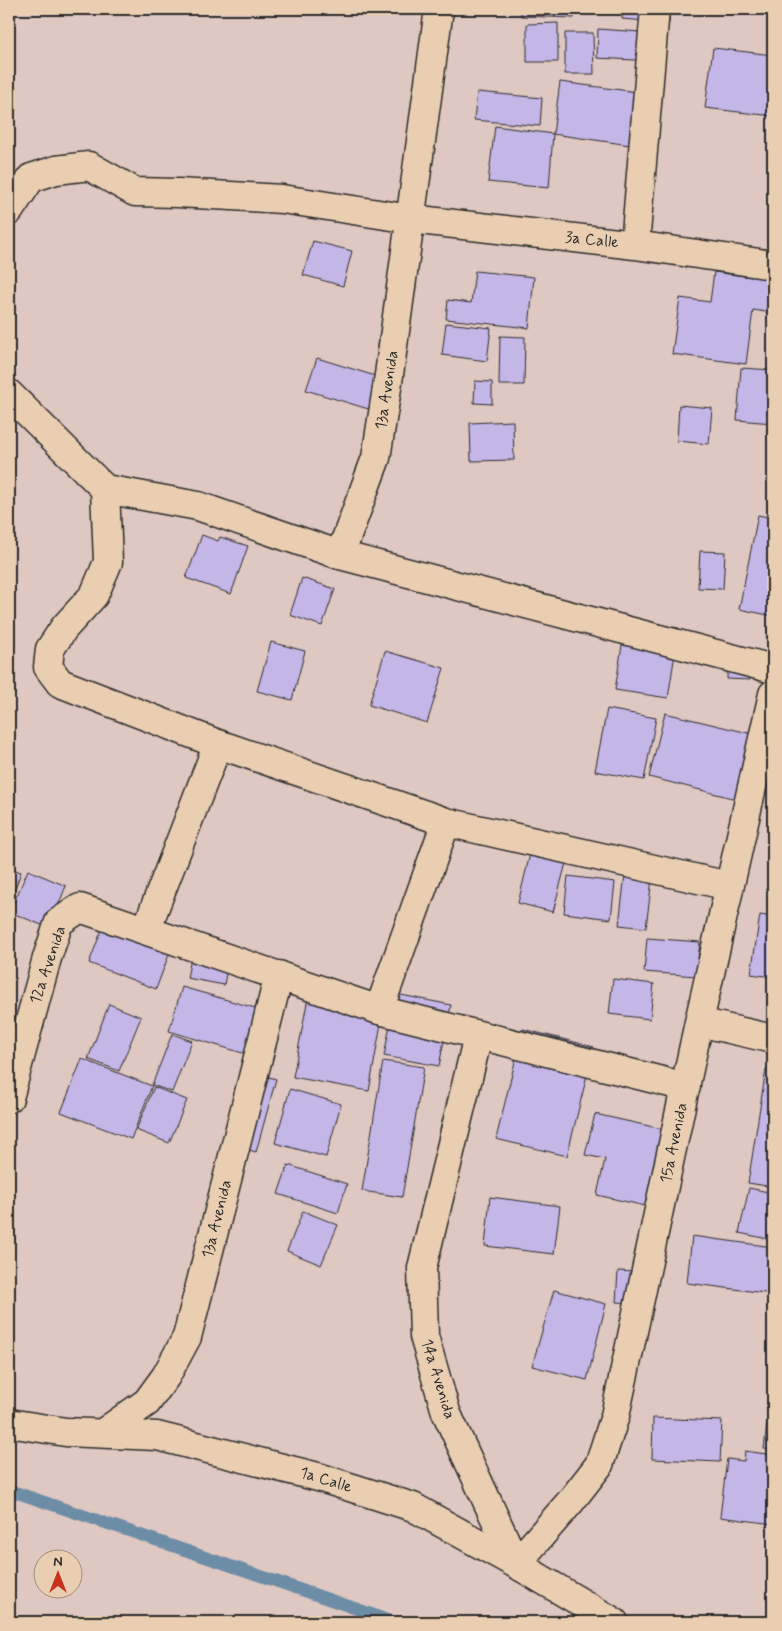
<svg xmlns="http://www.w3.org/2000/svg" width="782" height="1631" font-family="Mynerve,sans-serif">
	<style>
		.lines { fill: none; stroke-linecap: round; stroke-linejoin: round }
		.stream { stroke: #6c8da5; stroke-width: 12 }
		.building { fill: #c4b7e8; stroke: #2b2b2b }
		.street-casing { stroke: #2b2b2b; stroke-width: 31 }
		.street { stroke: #eaceb1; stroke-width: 28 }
		.labels { text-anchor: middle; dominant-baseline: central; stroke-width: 4; stroke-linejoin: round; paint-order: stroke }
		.street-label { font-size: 16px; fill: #2b2b2b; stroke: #eaceb1 }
	</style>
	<rect width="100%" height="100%" fill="#dfc7c2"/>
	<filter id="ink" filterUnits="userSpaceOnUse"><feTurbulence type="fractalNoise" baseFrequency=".02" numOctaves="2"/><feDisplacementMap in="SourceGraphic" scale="10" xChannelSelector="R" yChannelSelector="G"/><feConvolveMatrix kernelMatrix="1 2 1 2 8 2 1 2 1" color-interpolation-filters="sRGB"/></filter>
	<g filter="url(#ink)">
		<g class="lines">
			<path class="stream" d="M 9,1490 L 363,1611 L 393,1622"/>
		</g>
		<path class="building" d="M 521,9 L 574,9 L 574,18 L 521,16 Z
			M 623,9 L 670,9 L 669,23 L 622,19 Z
			M 558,23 L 558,62 L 527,62 L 527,24 Z
			M 598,29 L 655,33 L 653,61 L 597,58 Z
			M 565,33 L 593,33 L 594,74 L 565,74 Z
			M 713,48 L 773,55 L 773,116 L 705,108 Z
			M 560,82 L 637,92 L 630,145 L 553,134 Z
			M 477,92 L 542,98 L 540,126 L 474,120 Z
			M 495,126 L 553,134 L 549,188 L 488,182 Z
			M 313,241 L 352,251 L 343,286 L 303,275 Z
			M 753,255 L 773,257 L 773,313 L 753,310 L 746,364 L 672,354 L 680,298 L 710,302 L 714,272 L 751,277 Z
			M 475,271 L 534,277 L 529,328 L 446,319 L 448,300 L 471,303 Z
			M 446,323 L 491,328 L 487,361 L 442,355 Z
			M 500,336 L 525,337 L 524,385 L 499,385 Z
			M 317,358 L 385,379 L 375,411 L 306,390 Z
			M 741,368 L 773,370 L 773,423 L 737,420 Z
			M 475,381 L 492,382 L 492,404 L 474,403 Z
			M 679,405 L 712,408 L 709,444 L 677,441 Z
			M 513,421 L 514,460 L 471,461 L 470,423 Z
			M 758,515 L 773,518 L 773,616 L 739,609 Z
			M 202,535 L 218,541 L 220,537 L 248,546 L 231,594 L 186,578 Z
			M 700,551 L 725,552 L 723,589 L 698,588 Z
			M 302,578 L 335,589 L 322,626 L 290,615 Z
			M 626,620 L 679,628 L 668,698 L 615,690 Z
			M 271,642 L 305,651 L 292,700 L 257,691 Z
			M 385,651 L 444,668 L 427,723 L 369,705 Z
			M 728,652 L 751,653 L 750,680 L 727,679 Z
			M 607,709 L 656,718 L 644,780 L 595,771 Z
			M 665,713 L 773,739 L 756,804 L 649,777 Z
			M 535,834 L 571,844 L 553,912 L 518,903 Z
			M 626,866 L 653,870 L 646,928 L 619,925 Z
			M 9,868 L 21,872 L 9,905 Z
			M 28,870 L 66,886 L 49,928 L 10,912 Z
			M 568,876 L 615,882 L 611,919 L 564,913 Z
			M 760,915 L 773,917 L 773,977 L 751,974 Z
			M 107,916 L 174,941 L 156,989 L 89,963 Z
			M 647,938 L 700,942 L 696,976 L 644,972 Z
			M 194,943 L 230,950 L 224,985 L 187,978 Z
			M 613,979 L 654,984 L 650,1019 L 609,1014 Z
			M 182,987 L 269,1012 L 256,1057 L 169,1031 Z
			M 310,987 L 385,1001 L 369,1091 L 293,1077 Z
			M 396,994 L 451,1005 L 439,1066 L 384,1056 Z
			M 109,1004 L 141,1017 L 119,1071 L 88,1059 Z
			M 523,1029 L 594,1047 L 567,1156 L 496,1139 Z
			M 172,1034 L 192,1041 L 172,1092 L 152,1085 Z
			M 82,1059 L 152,1086 L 131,1139 L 61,1112 Z
			M 383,1061 L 424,1067 L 402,1197 L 362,1191 Z
			M 766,1069 L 773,1070 L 773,1187 L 748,1183 Z
			M 248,1071 L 276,1079 L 256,1152 L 227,1144 Z
			M 154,1087 L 187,1100 L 169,1143 L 136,1130 Z
			M 290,1089 L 341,1104 L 326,1157 L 275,1143 Z
			M 595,1114 L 680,1133 L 663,1210 L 597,1195 L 605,1159 L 585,1155 Z
			M 288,1165 L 347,1184 L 338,1213 L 278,1194 Z
			M 749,1188 L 773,1193 L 773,1240 L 739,1233 Z
			M 490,1197 L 560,1206 L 554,1254 L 485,1246 Z
			M 303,1211 L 338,1225 L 321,1265 L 287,1251 Z
			M 692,1236 L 773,1247 L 773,1294 L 687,1283 Z
			M 618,1271 L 650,1273 L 648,1304 L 616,1302 Z
			M 554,1290 L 606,1304 L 587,1380 L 532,1366 Z
			M 773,1384 L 773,1411 L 769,1410 Z
			M 768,1415 L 773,1416 L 773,1450 L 764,1449 Z
			M 653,1418 L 722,1421 L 720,1462 L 652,1459 Z
			M 745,1451 L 773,1455 L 773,1524 L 720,1517 L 727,1459 L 744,1461 Z"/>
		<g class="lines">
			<g class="street-casing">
				<path id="street" d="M 9,211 L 31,178 L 56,170 L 89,166 L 135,192 L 178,193 L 282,199 L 411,219 L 635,245 L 773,265
					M 635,245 L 655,9
					M 9,394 L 105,489 L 198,506 L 340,555 L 773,669
					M 105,489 L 108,562 L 94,595 L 64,628 L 50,649 L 48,667 L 60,683 L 218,744 L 446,822 L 729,886
					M 340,555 L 376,458 L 389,375 L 439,9
					M 146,930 L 218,744
					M 379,1010 L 446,822
					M 699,1022 L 773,1039
					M 478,1036 L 422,1268 L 424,1336 L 446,1412 L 516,1564 L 571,1501 L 599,1465 L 615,1416 L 699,1022 L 773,694
					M 9,1098 L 47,958 L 59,922 L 80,908 L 379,1010 L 686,1087
					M 9,1423 L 66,1432 L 157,1436 L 318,1477 L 413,1507 L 516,1564 L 614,1622
					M 103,1433 L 147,1402 L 166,1376 L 187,1337 L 279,975"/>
			</g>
			<use href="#street" class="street"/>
		</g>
	</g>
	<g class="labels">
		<g class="street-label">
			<text transform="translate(592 240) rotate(6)">3a Calle</text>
			<text transform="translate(387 390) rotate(-81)">13a Avenida</text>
			<text transform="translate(48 965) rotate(-71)">12a Avenida</text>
			<text transform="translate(674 1143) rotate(-78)">15a Avenida</text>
			<text transform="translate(217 1219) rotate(-76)">13a Avenida</text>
			<text transform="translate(438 1379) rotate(73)">14a Avenida</text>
			<text transform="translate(326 1480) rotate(17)">1a Calle</text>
		</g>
	</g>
	<rect width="782" height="1631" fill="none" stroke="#eaceb1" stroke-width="30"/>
	<rect x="15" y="15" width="752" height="1601" fill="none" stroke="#2b2b2b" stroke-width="2" filter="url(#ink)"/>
	<g transform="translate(58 1574)"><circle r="24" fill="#eaceb1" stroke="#9e8d7b"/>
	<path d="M0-4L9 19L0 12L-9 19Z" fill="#c8321e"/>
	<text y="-8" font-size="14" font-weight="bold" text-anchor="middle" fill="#2b2b2b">N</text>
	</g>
</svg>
